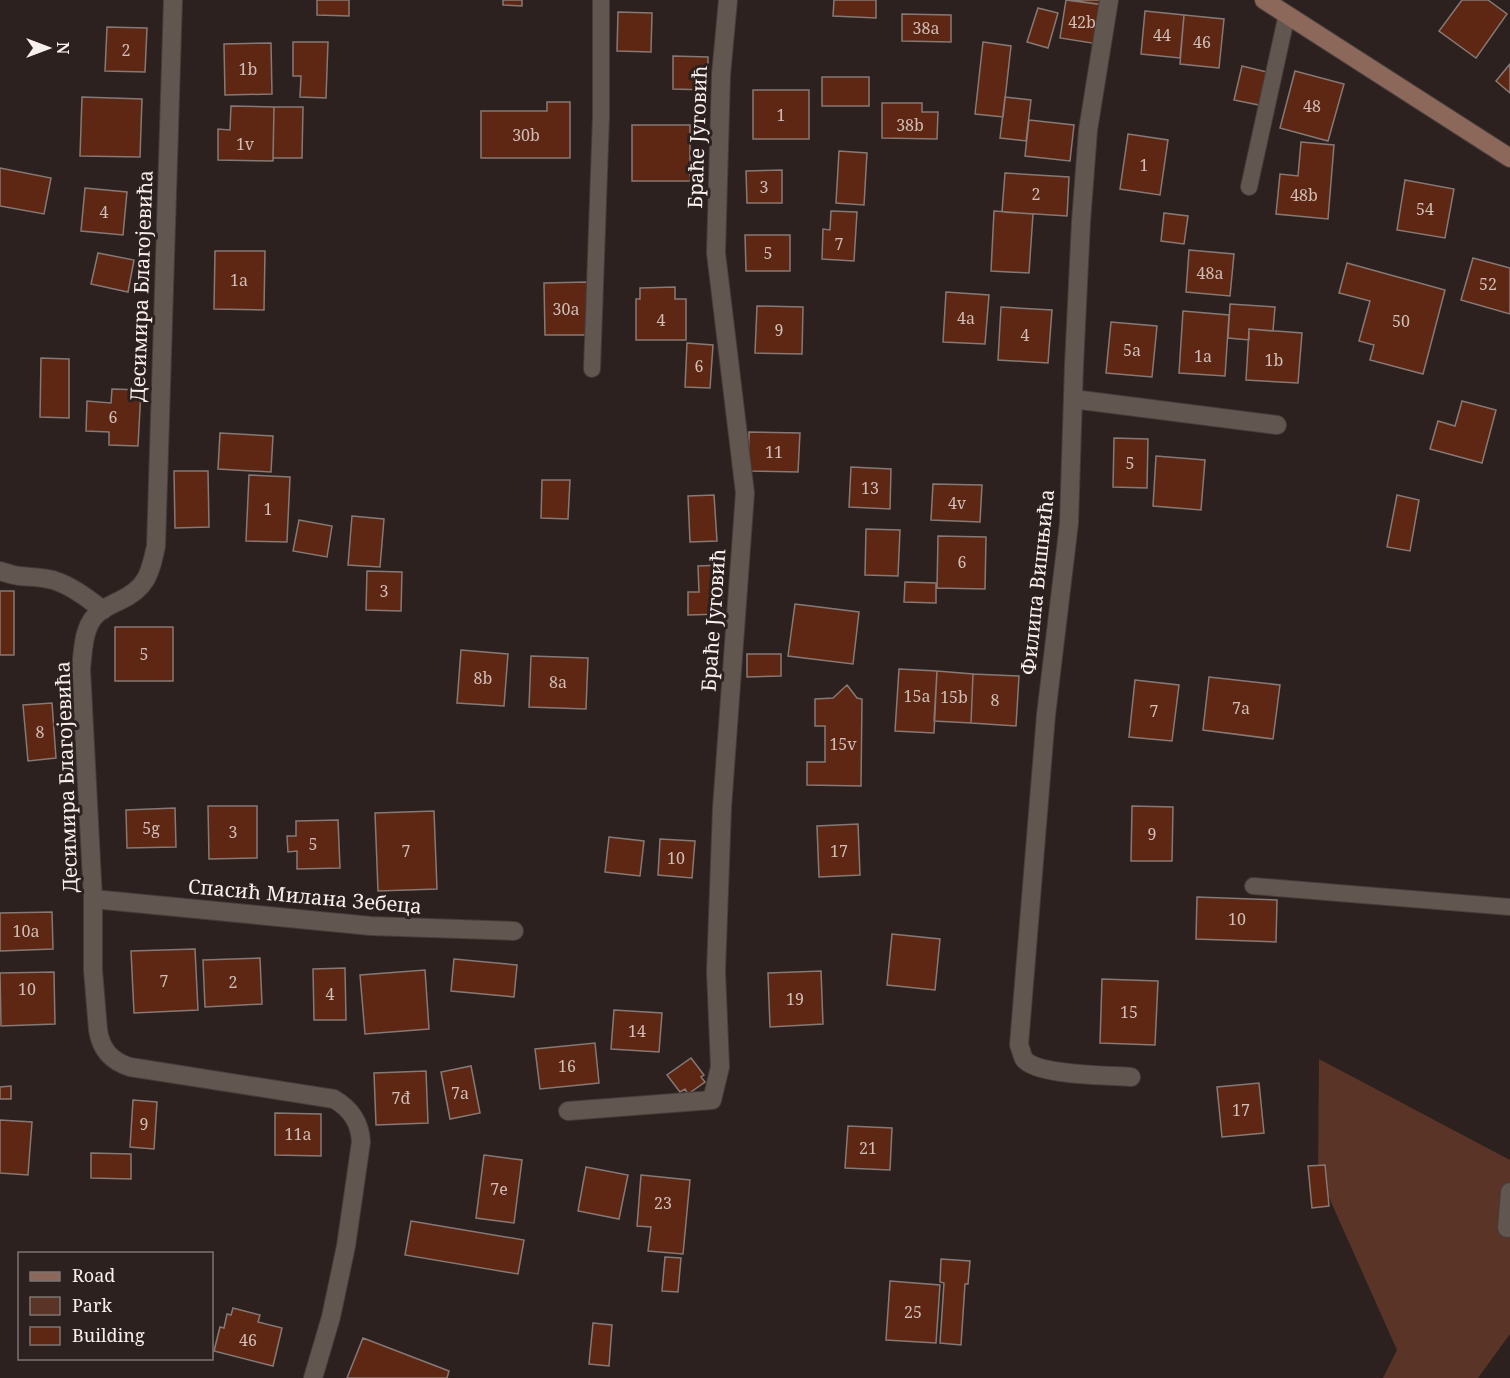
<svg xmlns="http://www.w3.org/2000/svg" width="1510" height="1378" font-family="'Noto Serif',serif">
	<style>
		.green { fill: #593427 }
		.building { fill: #5d2714; stroke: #867975; stroke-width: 1.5 }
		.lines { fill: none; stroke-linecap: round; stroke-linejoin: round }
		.lane-casing { stroke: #463d3a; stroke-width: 18 }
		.street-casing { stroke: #463d3a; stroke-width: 20 }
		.secondary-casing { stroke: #463d3a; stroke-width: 20 }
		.lane { stroke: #625651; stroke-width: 16 }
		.street { stroke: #625651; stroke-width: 18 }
		.secondary { stroke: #8c685b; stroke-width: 18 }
		.labels { text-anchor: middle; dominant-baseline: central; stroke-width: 6; stroke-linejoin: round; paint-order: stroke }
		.number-label { font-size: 16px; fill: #d0beb7 }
		.street-label { font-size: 20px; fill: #f7f0ed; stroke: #2c211e }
	</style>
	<rect width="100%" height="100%" fill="#2c211e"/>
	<path class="green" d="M 1319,1059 L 1510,1160 L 1510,1334 L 1478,1378 L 1383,1378 L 1397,1350 L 1318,1173 Z"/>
	<path class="building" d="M 317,0 L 349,0 L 349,16 L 317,15 Z
		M 503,0 L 522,0 L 522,6 L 503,5 Z
		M 834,0 L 876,0 L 876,18 L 833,16 Z
		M 1066,0 L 1104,5 L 1098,44 L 1060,38 Z
		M 1070,0 L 1105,0 L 1104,5 Z
		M 1462,0 L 1488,0 L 1507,14 L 1476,58 L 1439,31 Z
		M 1038,8 L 1058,13 L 1048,48 L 1027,42 Z
		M 1145,11 L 1184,15 L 1180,58 L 1141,54 Z
		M 618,12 L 652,13 L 651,52 L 617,51 Z
		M 902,14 L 951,15 L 951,42 L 902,41 Z
		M 1184,15 L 1224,19 L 1219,68 L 1180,64 Z
		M 107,27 L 147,28 L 145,72 L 105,71 Z
		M 293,42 L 328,42 L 326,98 L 300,97 L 301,76 L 293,76 Z
		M 983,42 L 1011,46 L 1003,117 L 975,114 Z
		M 271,43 L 272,94 L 225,95 L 224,44 Z
		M 673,56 L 708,57 L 708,90 L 673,89 Z
		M 1510,64 L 1510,93 L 1496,81 Z
		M 1242,66 L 1267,72 L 1259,105 L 1234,100 Z
		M 1295,71 L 1344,84 L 1328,141 L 1280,128 Z
		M 822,77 L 869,77 L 869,106 L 822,106 Z
		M 753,90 L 809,90 L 809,139 L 753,139 Z
		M 82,97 L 142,99 L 140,157 L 80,156 Z
		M 1005,97 L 1031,100 L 1026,141 L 1000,138 Z
		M 547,102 L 570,102 L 570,158 L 481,158 L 481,111 L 547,111 Z
		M 882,103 L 922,103 L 922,112 L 938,112 L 937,139 L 882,138 Z
		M 231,106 L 274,107 L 273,161 L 218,160 L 218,129 L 230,130 Z
		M 274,107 L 303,107 L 302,158 L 273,158 Z
		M 1029,120 L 1074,125 L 1070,161 L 1025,156 Z
		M 632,125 L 690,125 L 690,181 L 632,181 Z
		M 1128,134 L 1168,140 L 1160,195 L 1120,189 Z
		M 1301,142 L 1334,145 L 1328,219 L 1276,214 L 1280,174 L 1298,176 Z
		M 839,151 L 867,153 L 864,205 L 836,203 Z
		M 0,168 L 51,178 L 44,214 L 0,206 Z
		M 782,170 L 782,203 L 747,203 L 746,171 Z
		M 1005,173 L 1069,177 L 1067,216 L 1002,212 Z
		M 1405,180 L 1454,189 L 1445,238 L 1397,230 Z
		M 85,188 L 127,192 L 123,235 L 81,231 Z
		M 831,211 L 857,212 L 854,261 L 822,259 L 823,229 L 830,230 Z
		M 994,211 L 1033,214 L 1029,273 L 991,271 Z
		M 1164,213 L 1188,216 L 1184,244 L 1161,241 Z
		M 745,235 L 790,235 L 790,271 L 746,271 Z
		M 1189,250 L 1234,254 L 1230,296 L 1186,292 Z
		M 215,251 L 265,251 L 264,310 L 214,309 Z
		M 98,253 L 134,260 L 128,292 L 91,284 Z
		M 1473,258 L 1510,268 L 1510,314 L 1461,300 Z
		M 1347,263 L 1445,290 L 1423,374 L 1370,360 L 1374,345 L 1359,341 L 1370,301 L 1339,293 Z
		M 587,282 L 587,335 L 545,335 L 544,283 Z
		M 675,287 L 675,299 L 686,299 L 686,340 L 636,340 L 636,299 L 640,299 L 640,288 Z
		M 946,292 L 989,295 L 985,344 L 943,342 Z
		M 1230,304 L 1275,307 L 1273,331 L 1249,329 L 1249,340 L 1228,338 Z
		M 757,306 L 803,307 L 802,354 L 755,353 Z
		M 1001,307 L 1052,310 L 1048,363 L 998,360 Z
		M 1183,311 L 1229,315 L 1225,376 L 1179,373 Z
		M 1111,322 L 1157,326 L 1152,377 L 1106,373 Z
		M 1249,329 L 1302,333 L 1298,383 L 1246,380 Z
		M 687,343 L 713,345 L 710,388 L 685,387 Z
		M 41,358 L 69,359 L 69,418 L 40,417 Z
		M 112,389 L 141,390 L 138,446 L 109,445 L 109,432 L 86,431 L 87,401 L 111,403 Z
		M 1462,401 L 1496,410 L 1482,463 L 1430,449 L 1438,421 L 1455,426 Z
		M 749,432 L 800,433 L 798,472 L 748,471 Z
		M 220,433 L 273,436 L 271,472 L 218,469 Z
		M 1114,438 L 1148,439 L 1147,488 L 1113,487 Z
		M 1156,456 L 1205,460 L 1201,510 L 1153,506 Z
		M 851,467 L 891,469 L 890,509 L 849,507 Z
		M 174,471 L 208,471 L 209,527 L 175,528 Z
		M 249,475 L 290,477 L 287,542 L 246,541 Z
		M 542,480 L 570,480 L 568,519 L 541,518 Z
		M 933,484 L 982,485 L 980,522 L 931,520 Z
		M 714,495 L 717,541 L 690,542 L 688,496 Z
		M 1397,495 L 1419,500 L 1410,551 L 1387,547 Z
		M 352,516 L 384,519 L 380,567 L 348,565 Z
		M 299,520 L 332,526 L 327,557 L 293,551 Z
		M 866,529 L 900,530 L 898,576 L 865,575 Z
		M 938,536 L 986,537 L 985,589 L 937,588 Z
		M 722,565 L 723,614 L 688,615 L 688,592 L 699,592 L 698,566 Z
		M 367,571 L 402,572 L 401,611 L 366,610 Z
		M 905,582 L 936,583 L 936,603 L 904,602 Z
		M 0,591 L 14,591 L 14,655 L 0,655 Z
		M 795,604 L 859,612 L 853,664 L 788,656 Z
		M 115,627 L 173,627 L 173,681 L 115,681 Z
		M 461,650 L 508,654 L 504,706 L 457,703 Z
		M 747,654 L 781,654 L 781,676 L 747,677 Z
		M 531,656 L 588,658 L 586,709 L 529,707 Z
		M 899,669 L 937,671 L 934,733 L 895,731 Z
		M 937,671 L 973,674 L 971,723 L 934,721 Z
		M 973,674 L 1019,676 L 1016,726 L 971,723 Z
		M 1209,677 L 1280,685 L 1273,739 L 1203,730 Z
		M 1135,680 L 1179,685 L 1172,741 L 1129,737 Z
		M 847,685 L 857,698 L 862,699 L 861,786 L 807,785 L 807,762 L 825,762 L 825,726 L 815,726 L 815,699 L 833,698 Z
		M 52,703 L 56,758 L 28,761 L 23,705 Z
		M 208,806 L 257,806 L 257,858 L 209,859 Z
		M 1132,806 L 1173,807 L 1172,861 L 1131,861 Z
		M 175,808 L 176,847 L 127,848 L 126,810 Z
		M 434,811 L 437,889 L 378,891 L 375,813 Z
		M 338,820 L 340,868 L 297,869 L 297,851 L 288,852 L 287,836 L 296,836 L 296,821 Z
		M 858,824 L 860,875 L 819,877 L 817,826 Z
		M 609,837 L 644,841 L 640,876 L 605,872 Z
		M 660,839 L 695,841 L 692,878 L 658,875 Z
		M 1197,897 L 1277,900 L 1276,942 L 1196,939 Z
		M 52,912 L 53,949 L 0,951 L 0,913 Z
		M 892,934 L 940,939 L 935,990 L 887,985 Z
		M 195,949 L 198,1010 L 134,1013 L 131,951 Z
		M 260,958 L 262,1004 L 205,1007 L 203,960 Z
		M 454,959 L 517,965 L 514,997 L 451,991 Z
		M 345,968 L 346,1020 L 314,1020 L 313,969 Z
		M 425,970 L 429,1029 L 365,1034 L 360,975 Z
		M 821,971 L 823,1024 L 770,1027 L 768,973 Z
		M 54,972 L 55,1024 L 1,1026 L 0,973 Z
		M 1102,979 L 1158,981 L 1155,1045 L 1100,1043 Z
		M 614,1010 L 662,1013 L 659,1052 L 611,1049 Z
		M 595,1043 L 599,1083 L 540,1089 L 535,1049 Z
		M 691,1058 L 704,1075 L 701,1077 L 705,1082 L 688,1094 L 685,1089 L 680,1092 L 667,1075 Z
		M 471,1066 L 480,1113 L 450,1119 L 441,1072 Z
		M 426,1071 L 428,1123 L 376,1125 L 374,1073 Z
		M 1259,1083 L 1264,1133 L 1222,1137 L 1217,1087 Z
		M 11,1086 L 11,1099 L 0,1099 L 0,1087 Z
		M 133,1100 L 157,1102 L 154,1149 L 130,1147 Z
		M 275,1113 L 321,1114 L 321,1156 L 275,1155 Z
		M 0,1120 L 32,1122 L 28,1175 L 0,1173 Z
		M 848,1126 L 892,1128 L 890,1170 L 845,1168 Z
		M 91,1153 L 131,1154 L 131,1179 L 91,1178 Z
		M 484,1155 L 522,1160 L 514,1223 L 476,1218 Z
		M 1325,1165 L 1329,1206 L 1312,1208 L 1308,1166 Z
		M 586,1167 L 628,1175 L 619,1219 L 578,1211 Z
		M 641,1175 L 690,1180 L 683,1254 L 648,1251 L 651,1227 L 637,1226 Z
		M 411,1221 L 524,1240 L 518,1274 L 405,1255 Z
		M 665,1257 L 681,1258 L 678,1292 L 662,1291 Z
		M 941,1259 L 970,1261 L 968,1284 L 965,1284 L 961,1345 L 940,1343 L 944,1283 L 940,1282 Z
		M 890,1281 L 940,1285 L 936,1343 L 886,1340 Z
		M 233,1308 L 260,1315 L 258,1322 L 282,1328 L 273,1366 L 214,1351 L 220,1327 L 224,1328 L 227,1314 L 231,1315 Z
		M 593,1323 L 612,1325 L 609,1366 L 589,1364 Z
		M 363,1338 L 449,1371 L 447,1378 L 347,1378 Z"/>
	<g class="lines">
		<g class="lane-casing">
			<path id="lane" d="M 1249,187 L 1287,14
				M 592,369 L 601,117 L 601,0
				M 1253,886 L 1510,907"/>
		</g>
		<g class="street-casing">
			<path id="street" d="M 173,0 L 156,546 C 150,574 147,588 119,601 C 111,605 101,609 95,616 C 83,629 83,652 81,669 L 93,899 L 93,970 L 98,1030 C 101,1050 111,1061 130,1067 L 334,1099 C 351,1109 360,1122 361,1142 L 346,1246 L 331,1317 L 313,1378
				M 1109,0 L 1088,130 L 1081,222 L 1074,365 L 1069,523 L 1046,715 L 1019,1045 C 1021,1049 1022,1056 1024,1059 C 1037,1076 1109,1075 1131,1077
				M 1073,399 L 1277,425
				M 0,571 C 6,573 13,575 19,576 C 30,577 41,577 53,580 C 72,586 87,598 103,610
				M 93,899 L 371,926 L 514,931
				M 568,1111 L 712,1100 L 720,1067 L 716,971 L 722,808 L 745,493 L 716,253 L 721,75 L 728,0
				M 1507,1228 L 1510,1192"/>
		</g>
		<g class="secondary-casing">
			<path id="secondary" d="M 1264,0 L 1510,158"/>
		</g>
		<use href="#lane" class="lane"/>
		<use href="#street" class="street"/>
		<use href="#secondary" class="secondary"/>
	</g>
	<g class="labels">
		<g class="number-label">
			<text x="1082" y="22">42b</text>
			<text x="926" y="28">38a</text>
			<text x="1162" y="35">44</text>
			<text x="1202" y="42">46</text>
			<text x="126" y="50">2</text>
			<text x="248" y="69">1b</text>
			<text x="1312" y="106">48</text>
			<text x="781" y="115">1</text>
			<text x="910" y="125">38b</text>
			<text x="526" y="135">30b</text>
			<text x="245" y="144">1v</text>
			<text x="1144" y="165">1</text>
			<text x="764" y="187">3</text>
			<text x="1036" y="194">2</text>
			<text x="1304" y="195">48b</text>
			<text x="1425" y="209">54</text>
			<text x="104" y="212">4</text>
			<text x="839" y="244">7</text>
			<text x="768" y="253">5</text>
			<text x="1210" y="273">48a</text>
			<text x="239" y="280">1a</text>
			<text x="1488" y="284">52</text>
			<text x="566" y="309">30a</text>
			<text x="966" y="318">4a</text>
			<text x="661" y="320">4</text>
			<text x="1401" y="321">50</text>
			<text x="779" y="330">9</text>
			<text x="1025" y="335">4</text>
			<text x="1132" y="350">5a</text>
			<text x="1203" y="356">1a</text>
			<text x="1274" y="360">1b</text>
			<text x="699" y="366">6</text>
			<text x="113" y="417">6</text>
			<text x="774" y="452">11</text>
			<text x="1130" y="463">5</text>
			<text x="870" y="488">13</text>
			<text x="957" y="503">4v</text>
			<text x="268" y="509">1</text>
			<text x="962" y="562">6</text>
			<text x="384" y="591">3</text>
			<text x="144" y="654">5</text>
			<text x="483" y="678">8b</text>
			<text x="558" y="682">8a</text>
			<text x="917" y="696">15a</text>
			<text x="954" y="697">15b</text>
			<text x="995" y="700">8</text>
			<text x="1241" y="708">7a</text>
			<text x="1154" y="711">7</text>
			<text x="40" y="732">8</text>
			<text x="843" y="744">15v</text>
			<text x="151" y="828">5g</text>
			<text x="233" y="832">3</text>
			<text x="1152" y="834">9</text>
			<text x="313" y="844">5</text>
			<text x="406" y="851">7</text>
			<text x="839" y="851">17</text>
			<text x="676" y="858">10</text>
			<text x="1237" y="919">10</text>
			<text x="26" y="931">10a</text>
			<text x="164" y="981">7</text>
			<text x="233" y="982">2</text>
			<text x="27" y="989">10</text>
			<text x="330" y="994">4</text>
			<text x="795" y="999">19</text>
			<text x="1129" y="1012">15</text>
			<text x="637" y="1031">14</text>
			<text x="567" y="1066">16</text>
			<text x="460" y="1093">7a</text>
			<text x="401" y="1098">7đ</text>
			<text x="1241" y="1110">17</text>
			<text x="144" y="1124">9</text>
			<text x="298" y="1134">11a</text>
			<text x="868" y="1148">21</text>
			<text x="499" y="1189">7e</text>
			<text x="663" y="1203">23</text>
			<text x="913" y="1312">25</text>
			<text x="248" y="1340">46</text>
		</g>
		<g class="street-label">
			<text transform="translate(697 137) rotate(-88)">Браће Југовић</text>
			<text transform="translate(141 286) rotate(-88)">Десимира Благојевића</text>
			<text transform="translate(1037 582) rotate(-84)">Филипа Вишњића</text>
			<text transform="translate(713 620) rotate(-86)">Браће Југовић</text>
			<text transform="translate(66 777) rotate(-92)">Десимира Благојевића</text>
			<text transform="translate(305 896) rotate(5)">Спасић Милана Зебеца</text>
		</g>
	</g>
	<rect x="18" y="1252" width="195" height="108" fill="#2c211e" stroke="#7d7471" stroke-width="1.5"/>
	<rect x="30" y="1272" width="30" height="9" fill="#8c685b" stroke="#7d7471" stroke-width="1.5"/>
	<text x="72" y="1282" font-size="18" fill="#f7f0ed">Road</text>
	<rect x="30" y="1297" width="30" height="18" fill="#593427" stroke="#7d7471" stroke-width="1.5"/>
	<text x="72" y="1312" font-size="18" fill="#f7f0ed">Park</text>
	<rect x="30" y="1327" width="30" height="18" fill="#5d2714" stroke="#7d7471" stroke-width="1.5"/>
	<text x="72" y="1342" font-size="18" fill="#f7f0ed">Building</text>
	<g transform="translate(48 48) rotate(90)" stroke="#2c211e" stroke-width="4.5" paint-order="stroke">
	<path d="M0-4.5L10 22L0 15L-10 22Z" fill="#f7f0ed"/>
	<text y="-9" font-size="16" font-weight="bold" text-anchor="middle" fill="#f7f0ed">N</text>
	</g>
</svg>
